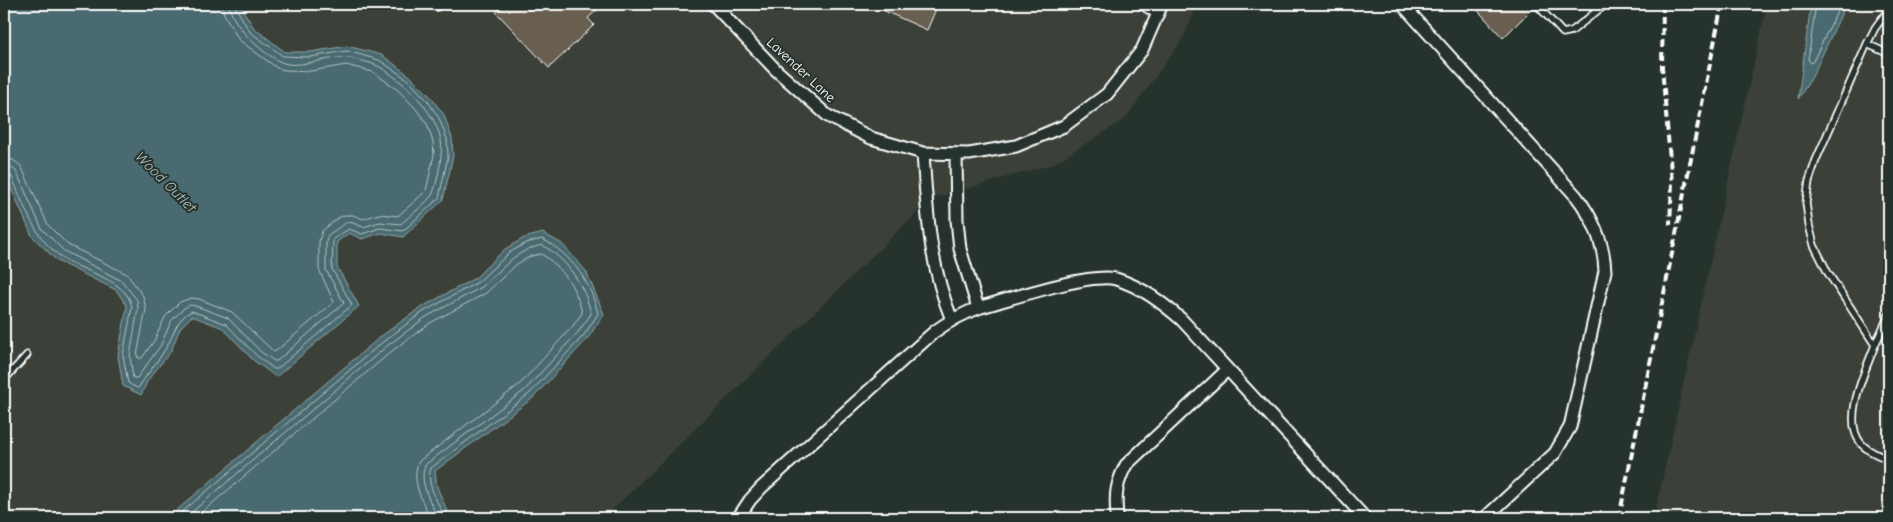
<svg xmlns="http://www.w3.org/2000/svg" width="1893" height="522" font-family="'Comic Neue',sans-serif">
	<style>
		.built { fill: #3a4038 }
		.water { fill: #486a6f; stroke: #91a6a9 }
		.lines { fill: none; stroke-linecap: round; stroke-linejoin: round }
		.shore { stroke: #b6c3c5; stroke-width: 1 }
		.building { fill: #675e51; stroke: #fff }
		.lane-casing { stroke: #fff; stroke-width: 9 }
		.street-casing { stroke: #fff; stroke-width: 15 }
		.lane { stroke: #26332d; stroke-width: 5.5 }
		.street { stroke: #26332d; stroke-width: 11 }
		.rail { stroke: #fff; stroke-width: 4; stroke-dasharray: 8 4; stroke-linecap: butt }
		.labels { text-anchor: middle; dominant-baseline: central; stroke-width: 4; stroke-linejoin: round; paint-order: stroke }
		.street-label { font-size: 14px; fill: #fff; stroke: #26332d }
		.water-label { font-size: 15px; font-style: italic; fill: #adbcbe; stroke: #26332d }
	</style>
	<rect width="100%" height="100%" fill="#26332d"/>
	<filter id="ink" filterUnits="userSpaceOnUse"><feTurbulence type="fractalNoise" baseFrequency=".02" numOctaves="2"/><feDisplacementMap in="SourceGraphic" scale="10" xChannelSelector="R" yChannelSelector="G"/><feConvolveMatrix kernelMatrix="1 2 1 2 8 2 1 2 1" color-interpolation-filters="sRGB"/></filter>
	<g filter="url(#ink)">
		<path class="built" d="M 4,4 L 1197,4 L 1184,37 L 1125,119 L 1053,164 L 931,199 L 604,518 L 4,518 Z
			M 1767,4 L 1889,4 L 1889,518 L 1654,518 Z"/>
		<path class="water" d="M 4,4 L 239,4 L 254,28 L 285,52 L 310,52 L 347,46 L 382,55 L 410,76 L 430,96 L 444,115 L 452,138 L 453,156 L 443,200 L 403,237 L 381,233 L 362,239 L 349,233 L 337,242 L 337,267 L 359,306 L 276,377 L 253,360 L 223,328 L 192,316 L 180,328 L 171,351 L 148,380 L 141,395 L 123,386 L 118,356 L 127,306 L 116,290 L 57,261 L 32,236 L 4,172 Z
			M 1811,4 L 1846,4 L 1812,77 L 1798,99 Z
			M 543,233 L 562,244 L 586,271 L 604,314 L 588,338 L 533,398 L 435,471 L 437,487 L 450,518 L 171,518 L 177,510 L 380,337 L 420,308 L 475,278 L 505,249 L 524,238 Z"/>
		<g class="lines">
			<path class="shore" d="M 1816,4 L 1808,60 L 1811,63 L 1813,61 L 1841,4
				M 4,158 L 13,160 L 21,166 L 48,225 L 68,245 L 127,274 L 143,296 L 146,309 L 137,355 L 138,358 L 142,358 L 154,341 L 165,317 L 180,302 L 191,298 L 199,299 L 232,312 L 274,352 L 276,351 L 334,302 L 319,270 L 319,241 L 322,231 L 338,218 L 345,215 L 353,215 L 363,219 L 379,214 L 398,216 L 426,191 L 434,155 L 433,142 L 427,124 L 416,109 L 398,90 L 373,72 L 346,65 L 311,71 L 285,70 L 277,68 L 239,40 L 224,14 L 222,4
				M 4,166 L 10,167 L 16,171 L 42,229 L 64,251 L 122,281 L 137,300 L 138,308 L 130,356 L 133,378 L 137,378 L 161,345 L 171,321 L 184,308 L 190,305 L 196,306 L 228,318 L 261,352 L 274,361 L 277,361 L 344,303 L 326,270 L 326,242 L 328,235 L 347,222 L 353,223 L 363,227 L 380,222 L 401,224 C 408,217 430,201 433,193 C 438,180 443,153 441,140 C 434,109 404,81 378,66 C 370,62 357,60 349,58 C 331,55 298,70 281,62 C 263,54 230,24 229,4
				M 4,172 L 11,175 C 24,205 33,236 60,256 C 80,272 127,278 132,307 L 123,355 L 128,383 L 137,388 L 139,387 C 147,373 158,362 166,348 C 174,335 176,318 192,311 L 226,324 L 257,356 L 274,369 L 277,369 L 352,305 L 332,269 L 333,239 L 349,229 L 362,234 L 380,228 L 403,231 L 439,198 L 448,156 L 447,139 L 439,118 L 427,100 L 407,79 L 379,60 L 347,51 L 310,57 L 283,56 L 250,32 L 236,8 L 235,4
				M 177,518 L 181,513 L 384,341 L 423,312 L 478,282 L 509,253 L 526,243 L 542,239 C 571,254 591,282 598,314 L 584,335 L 529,394 L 431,468 C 425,484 439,504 445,518
				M 185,518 L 387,346 L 426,317 L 482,287 L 513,258 L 528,249 L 542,245 C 567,259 585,286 591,314 L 579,331 L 525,390 L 426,464 C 417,480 431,503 438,518
				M 195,518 L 392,351 L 430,323 L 486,293 L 517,264 L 531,256 L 541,254 C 562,266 577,289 582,313 L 573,326 L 520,384 L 419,461 C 410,479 422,501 430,518"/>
		</g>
		<path class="building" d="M 505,4 L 591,4 L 597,10 L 588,18 L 594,25 L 549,68 L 496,12 Z
			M 869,4 L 925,4 L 936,9 L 927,30 Z
			M 1472,4 L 1531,4 L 1533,8 L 1503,38 Z"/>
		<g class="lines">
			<g class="lane-casing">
				<path id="lane" d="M 353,4 L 355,4
					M 1138,4 L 1156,15
					M 1536,4 L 1563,33 L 1572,31 L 1597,11
					M 1590,4 L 1597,11 L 1607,4
					M 437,7 L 441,4
					M 1889,9 L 1875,28 L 1867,44 L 1816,160 L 1809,181 L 1806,203 L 1809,225 L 1814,245 L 1828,273 L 1875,345 C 1866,370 1842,417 1860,442 C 1866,451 1879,455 1889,460
					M 722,15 L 733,4
					M 1867,44 L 1889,54
					M 1875,345 L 1889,315
					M 4,380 L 27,355"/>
			</g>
			<g class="street-casing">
				<path id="street" d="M 713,4 L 776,70 L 828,116 L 871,138 L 923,153 L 969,154 L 1016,146 L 1064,126 L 1107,94 L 1142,50 L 1162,4
					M 1402,4 L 1576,196 C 1593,218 1604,243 1605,271 L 1570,427 L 1555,453 L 1485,518
					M 923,153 C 927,212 929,264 952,320
					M 956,154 L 957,220 L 960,249 L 978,308
					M 738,518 L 750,500 L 761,488 L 934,332 C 949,321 964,313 981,307 C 1010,299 1091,272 1116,279 C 1142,287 1161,302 1181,319 L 1365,518
					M 1118,518 L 1117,516 C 1115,495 1116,484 1126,465 L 1227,370"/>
			</g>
			<use href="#lane" class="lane"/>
			<use href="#street" class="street"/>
			<path class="rail" d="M 1663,4 L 1662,67 L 1672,183 L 1670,225
				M 1619,518 L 1722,4"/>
		</g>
	</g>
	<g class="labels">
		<g class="street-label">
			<text transform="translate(801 70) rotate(43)">Lavender Lane</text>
		</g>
		<g class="water-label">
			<text transform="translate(166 182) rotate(45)">Wood Outlet</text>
		</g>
	</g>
	<rect width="1893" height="522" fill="none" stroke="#26332d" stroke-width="20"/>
	<rect x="10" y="10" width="1873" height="502" fill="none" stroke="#fff" stroke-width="2" filter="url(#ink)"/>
</svg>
